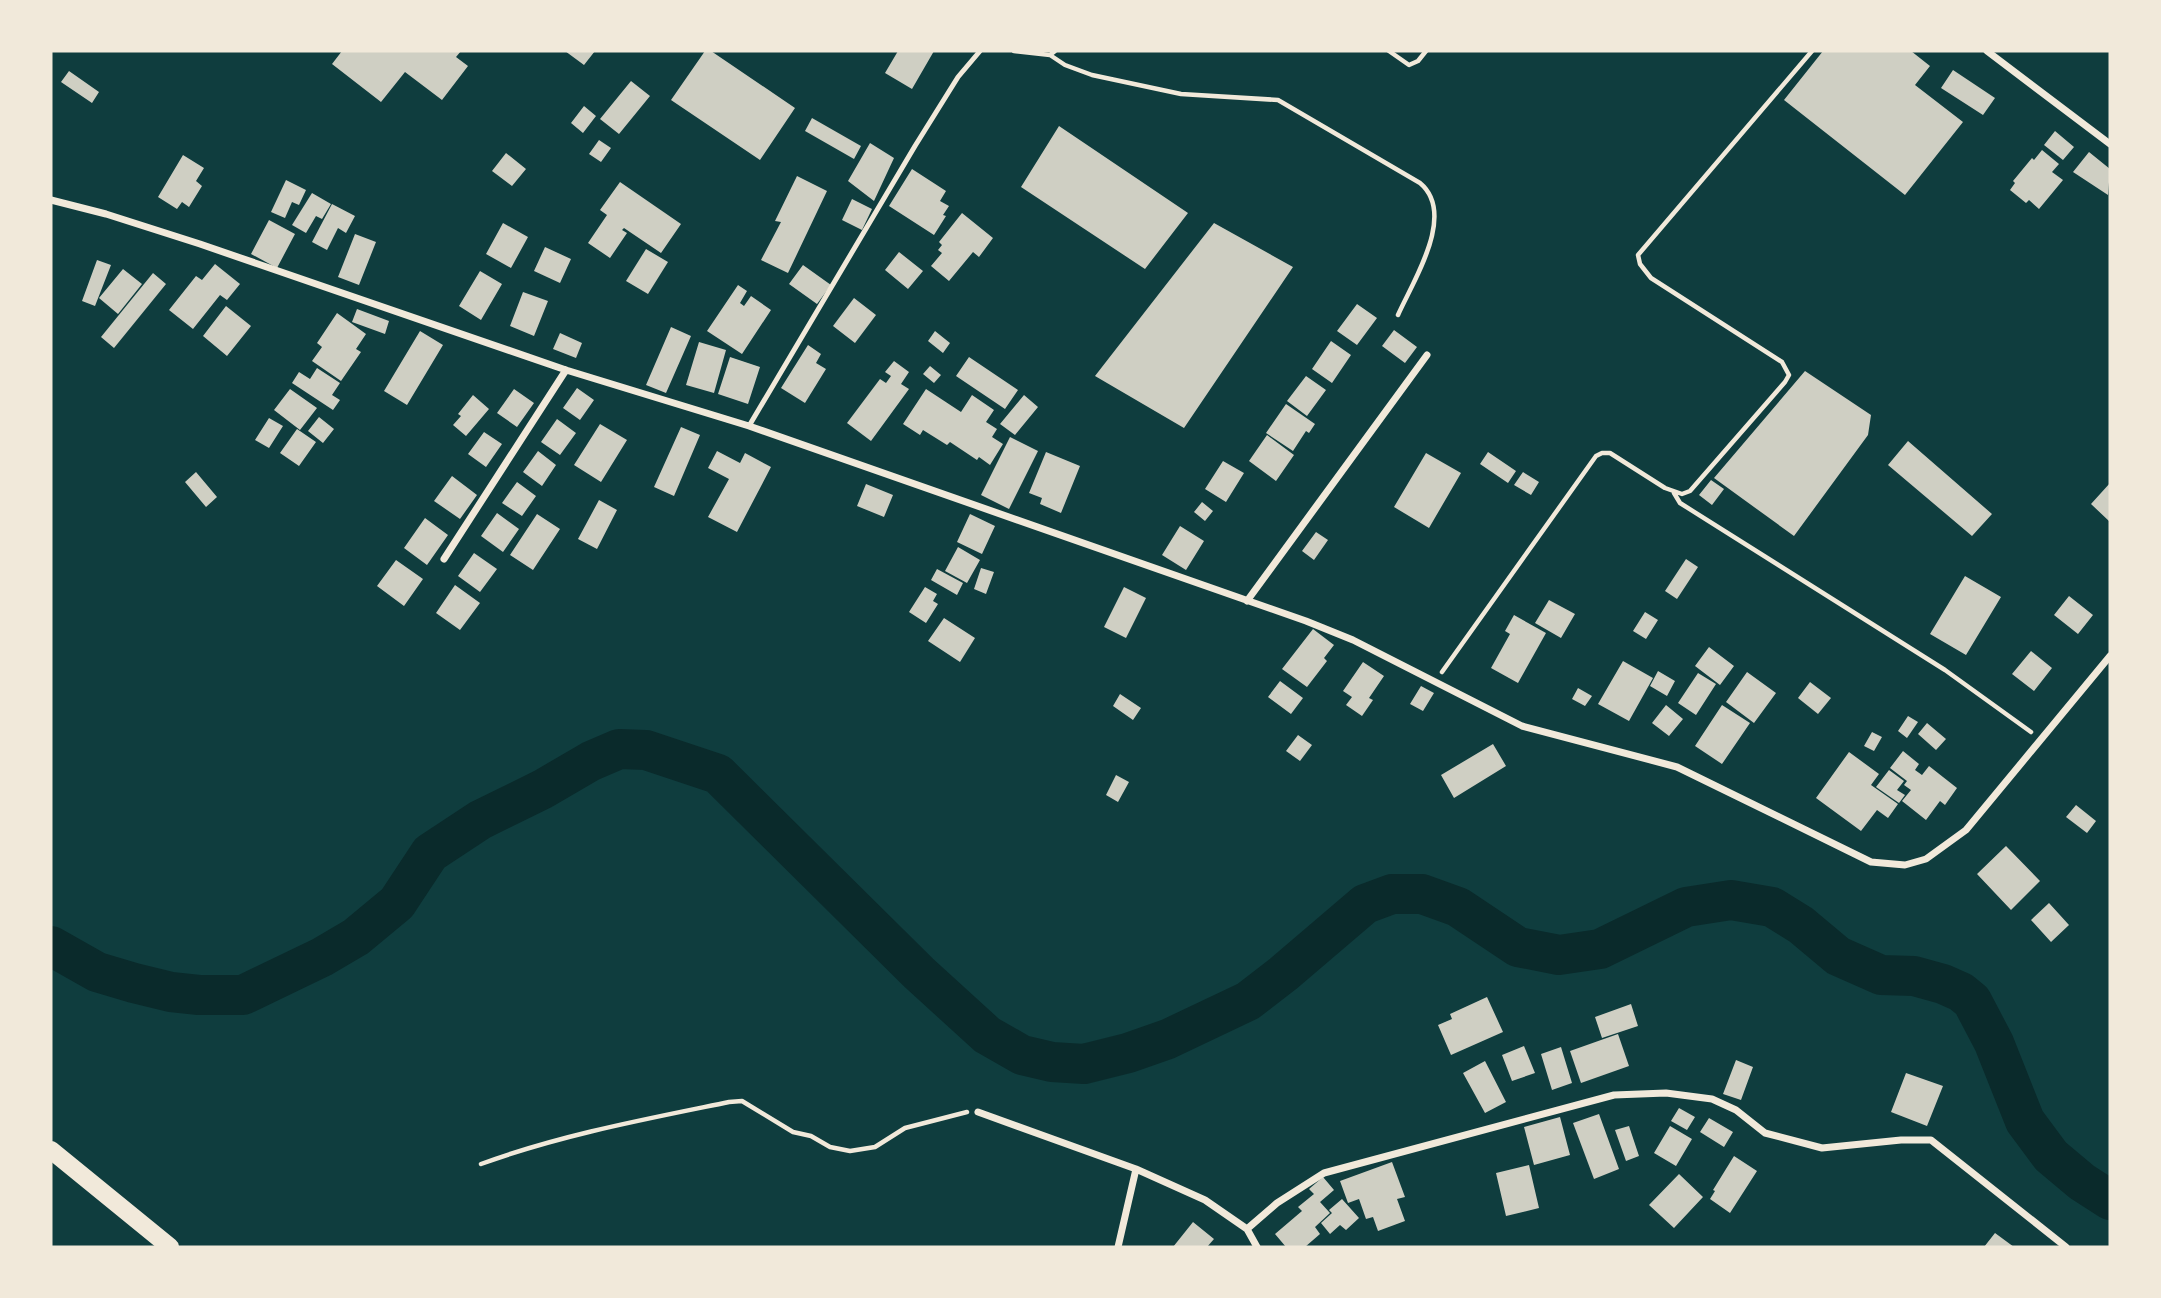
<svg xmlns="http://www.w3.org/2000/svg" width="2161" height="1298" font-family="'Libre Baskerville',serif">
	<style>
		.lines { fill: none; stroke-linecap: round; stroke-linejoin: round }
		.river { stroke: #0a2a2b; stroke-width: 40 }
		.building { fill: #cfcfc3 }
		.path { stroke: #f1e9da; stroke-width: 4.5 }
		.service { stroke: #f1e9da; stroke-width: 5 }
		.minor { stroke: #f1e9da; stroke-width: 7 }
		.primary { stroke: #f1e9da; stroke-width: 18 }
	</style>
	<rect width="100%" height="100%" fill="#0f3d3e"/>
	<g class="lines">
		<path class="river" d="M 51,946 L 97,972 L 134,983 L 171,992 L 199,995 L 243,995 L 322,957 L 356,937 L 397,903 L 430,853 L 480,820 L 543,789 L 591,761 L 619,749 L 646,750 L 718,774 L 919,973 L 987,1035 L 1022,1055 L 1052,1062 L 1084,1064 L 1128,1053 L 1168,1039 L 1248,1001 L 1283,974 L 1365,904 L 1392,894 L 1422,894 L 1458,907 L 1518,947 L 1559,955 L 1600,949 L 1686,907 L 1731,900 L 1772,907 L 1801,925 L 1838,956 L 1881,975 L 1914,976 L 1943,984 L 1961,992 L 1972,1001 L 1994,1043 L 2025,1121 L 2051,1156 L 2082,1182 L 2110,1200"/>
	</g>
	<path class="building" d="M 342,51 L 461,51 L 456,57 L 468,66 L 442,100 L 405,72 L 381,102 L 332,64 Z
		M 565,51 L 595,51 L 584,65 Z
		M 705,51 L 711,51 L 795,108 L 760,160 L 671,100 Z
		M 898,51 L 934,51 L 912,89 L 885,73 Z
		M 1823,51 L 1911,51 L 1930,66 L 1915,85 L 1963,122 L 1905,195 L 1784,100 Z
		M 1953,70 L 1995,98 L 1983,115 L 1941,88 Z
		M 69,71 L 99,92 L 92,103 L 61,82 Z
		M 631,81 L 650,96 L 619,134 L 600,119 Z
		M 584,106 L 596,116 L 583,133 L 571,123 Z
		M 812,118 L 861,146 L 854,159 L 805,131 Z
		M 1059,126 L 1188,213 L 1145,269 L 1021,187 Z
		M 2055,131 L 2074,147 L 2063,160 L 2044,145 Z
		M 599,140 L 611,148 L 601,162 L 589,154 Z
		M 870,143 L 894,158 L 874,201 L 848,181 Z
		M 2042,150 L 2059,164 L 2052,172 L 2063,180 L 2039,209 L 2029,200 L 2026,203 L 2010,190 L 2015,183 L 2013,181 L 2032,158 L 2034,160 Z
		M 2089,152 L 2110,169 L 2108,195 L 2073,172 Z
		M 506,153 L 526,169 L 512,186 L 492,171 Z
		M 183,155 L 204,168 L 196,181 L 202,186 L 189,207 L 182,202 L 177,209 L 158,197 Z
		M 912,169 L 946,191 L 940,201 L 949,206 L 943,215 L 946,216 L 934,235 L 889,206 Z
		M 797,176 L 827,191 L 788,273 L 761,260 L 781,222 L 775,221 Z
		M 286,180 L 306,190 L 299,205 L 292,202 L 285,218 L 271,212 Z
		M 620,182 L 681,224 L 661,253 L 624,228 L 622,230 L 627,233 L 610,258 L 588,243 L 607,215 L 600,210 Z
		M 312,193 L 331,204 L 322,219 L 316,216 L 306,233 L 292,225 Z
		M 852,199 L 872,209 L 862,230 L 842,220 Z
		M 332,204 L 355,216 L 346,233 L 338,228 L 327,250 L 312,242 Z
		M 962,213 L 993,238 L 979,257 L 973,252 L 949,281 L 931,266 L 942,253 L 938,250 L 942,245 L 939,242 Z
		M 269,220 L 295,234 L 277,268 L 251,254 Z
		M 503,223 L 528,237 L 511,268 L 486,254 Z
		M 1214,223 L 1293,267 L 1184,428 L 1095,376 Z
		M 355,234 L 376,242 L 359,285 L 338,277 Z
		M 545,247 L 571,259 L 560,283 L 534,271 Z
		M 646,249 L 668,262 L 648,294 L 626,281 Z
		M 899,252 L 923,271 L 908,289 L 885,270 Z
		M 97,260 L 111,265 L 95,306 L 82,301 Z
		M 215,264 L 240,284 L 227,300 L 220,295 L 193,329 L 169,310 L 196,276 L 202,280 Z
		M 803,265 L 831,285 L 817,304 L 789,284 Z
		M 123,269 L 142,284 L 118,314 L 99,298 Z
		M 480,271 L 502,284 L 481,320 L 459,306 Z
		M 153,273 L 166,284 L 114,348 L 101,337 Z
		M 738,285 L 747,291 L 740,303 L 744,306 L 751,296 L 771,310 L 742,354 L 707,331 Z
		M 523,292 L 548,301 L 534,336 L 510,326 Z
		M 854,298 L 876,315 L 855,343 L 833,326 Z
		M 1357,304 L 1377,318 L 1357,345 L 1337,331 Z
		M 226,306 L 251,326 L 227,356 L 203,336 Z
		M 357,309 L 389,321 L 385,334 L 352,322 Z
		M 337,313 L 366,334 L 356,349 L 361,352 L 341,381 L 312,361 L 322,347 L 317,343 Z
		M 671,327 L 691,336 L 666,393 L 646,385 Z
		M 1394,330 L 1417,347 L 1405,363 L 1382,346 Z
		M 420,331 L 443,345 L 407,405 L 384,391 Z
		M 935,331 L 950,343 L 943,353 L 928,341 Z
		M 560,333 L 582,343 L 576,358 L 553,349 Z
		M 1331,341 L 1351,355 L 1332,383 L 1312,369 Z
		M 699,342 L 726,350 L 714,393 L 686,385 Z
		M 808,345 L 821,354 L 816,363 L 826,369 L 805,403 L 781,388 Z
		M 730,357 L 760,367 L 748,404 L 718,394 Z
		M 969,357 L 1018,390 L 1005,409 L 956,376 Z
		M 894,361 L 909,372 L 901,384 L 909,389 L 871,441 L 847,423 L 880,379 L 886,383 L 891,376 L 885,372 Z
		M 930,366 L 941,375 L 934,383 L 923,374 Z
		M 317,368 L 340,383 L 332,395 L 340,400 L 333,410 L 292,383 L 299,372 L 310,379 Z
		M 1805,371 L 1871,415 L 1868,435 L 1794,536 L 1714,478 Z
		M 1306,376 L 1326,390 L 1307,416 L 1287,401 Z
		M 577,388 L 594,400 L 580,420 L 563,408 Z
		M 290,389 L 317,408 L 300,430 L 274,410 Z
		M 514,389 L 534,403 L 517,427 L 497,413 Z
		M 926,389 L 961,412 L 972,395 L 994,410 L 986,422 L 997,429 L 992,437 L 1003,444 L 990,465 L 979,457 L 977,460 L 950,442 L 947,445 L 923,430 L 920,435 L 903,424 Z
		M 473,395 L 489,409 L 466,436 L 453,425 L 461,416 L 458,414 Z
		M 1024,395 L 1038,407 L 1015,435 L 1000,424 Z
		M 1286,404 L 1315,424 L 1309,433 L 1306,431 L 1293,451 L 1266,433 Z
		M 319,417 L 334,429 L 323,443 L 308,431 Z
		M 269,418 L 283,426 L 269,448 L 255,440 Z
		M 557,419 L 576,433 L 560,455 L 541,442 Z
		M 600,424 L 627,440 L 601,482 L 574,465 Z
		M 681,427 L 700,435 L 674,496 L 654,487 Z
		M 297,429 L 316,442 L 299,466 L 280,453 Z
		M 484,432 L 502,444 L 486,467 L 468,454 Z
		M 1267,435 L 1294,455 L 1276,481 L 1249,461 Z
		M 1010,437 L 1038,451 L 1009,509 L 981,495 Z
		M 1908,441 L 1992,514 L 1972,536 L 1888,465 Z
		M 538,451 L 556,465 L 542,486 L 523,472 Z
		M 717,451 L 740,463 L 745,453 L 771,467 L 737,532 L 708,517 L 729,479 L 708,468 Z
		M 1046,452 L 1080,466 L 1061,513 L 1040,504 L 1042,498 L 1029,493 Z
		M 1488,452 L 1516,471 L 1508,483 L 1480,464 Z
		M 1426,453 L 1461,473 L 1429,528 L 1394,507 Z
		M 1223,461 L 1244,473 L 1226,502 L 1205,489 Z
		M 196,472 L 217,497 L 206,507 L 185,482 Z
		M 1523,472 L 1539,482 L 1531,495 L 1514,485 Z
		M 452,476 L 477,495 L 460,519 L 434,501 Z
		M 1711,480 L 1724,489 L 1712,505 L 1699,495 Z
		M 517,482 L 536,496 L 522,516 L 502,503 Z
		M 2110,483 L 2110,522 L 2091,504 Z
		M 866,484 L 893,495 L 884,517 L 857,506 Z
		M 599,500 L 617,510 L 597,549 L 578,539 Z
		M 1202,502 L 1213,511 L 1205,521 L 1194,512 Z
		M 497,513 L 519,529 L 503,552 L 481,536 Z
		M 537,514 L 560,529 L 533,570 L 510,555 Z
		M 970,514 L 995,526 L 982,554 L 957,542 Z
		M 425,518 L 448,535 L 427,565 L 404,548 Z
		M 1180,526 L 1204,541 L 1186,570 L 1162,555 Z
		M 1316,532 L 1328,540 L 1314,560 L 1302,551 Z
		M 958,547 L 980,560 L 967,583 L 945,571 Z
		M 474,553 L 497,569 L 480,592 L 458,576 Z
		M 1686,559 L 1698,567 L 1677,599 L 1665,591 Z
		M 396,560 L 423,579 L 404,606 L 377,586 Z
		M 981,568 L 994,572 L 986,594 L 974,589 Z
		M 937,569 L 963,583 L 957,595 L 931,580 Z
		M 1965,576 L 2001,597 L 1966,655 L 1930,634 Z
		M 455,585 L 480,603 L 460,630 L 436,613 Z
		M 925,587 L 937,594 L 933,601 L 938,604 L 926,623 L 909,612 Z
		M 1124,587 L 1146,598 L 1126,638 L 1104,627 Z
		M 2069,596 L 2093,615 L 2078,634 L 2054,615 Z
		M 1549,600 L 1575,614 L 1561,638 L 1535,623 Z
		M 1645,612 L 1658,620 L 1646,639 L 1633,631 Z
		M 1514,615 L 1546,633 L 1518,683 L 1491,668 L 1510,634 L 1505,631 Z
		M 944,618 L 975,638 L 960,662 L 928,641 Z
		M 1313,629 L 1334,645 L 1324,658 L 1327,661 L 1307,687 L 1282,669 Z
		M 1709,647 L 1734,666 L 1720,685 L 1695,666 Z
		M 2031,651 L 2052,668 L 2034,691 L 2012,674 Z
		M 1623,661 L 1653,678 L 1629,721 L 1598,704 Z
		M 1363,662 L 1384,676 L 1369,698 L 1373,700 L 1362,716 L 1346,705 L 1352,697 L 1343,691 Z
		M 1658,671 L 1675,681 L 1667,696 L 1650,686 Z
		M 1747,672 L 1776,693 L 1754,723 L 1726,702 Z
		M 1698,673 L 1716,684 L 1696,715 L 1678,703 Z
		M 1280,681 L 1303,698 L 1291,714 L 1268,697 Z
		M 1810,682 L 1831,698 L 1818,714 L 1798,698 Z
		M 1421,686 L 1434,693 L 1423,711 L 1410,704 Z
		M 1578,688 L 1592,696 L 1585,706 L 1572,699 Z
		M 1120,694 L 1141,708 L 1133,720 L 1113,706 Z
		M 1666,705 L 1683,719 L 1669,736 L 1652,723 Z
		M 1722,705 L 1750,723 L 1722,764 L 1695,746 Z
		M 1908,716 L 1918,722 L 1907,738 L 1898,731 Z
		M 1927,723 L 1946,739 L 1936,750 L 1918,734 Z
		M 1872,732 L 1882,737 L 1874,751 L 1864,746 Z
		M 1298,735 L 1312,745 L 1300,761 L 1286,751 Z
		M 1493,744 L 1506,766 L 1454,798 L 1441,775 Z
		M 1903,751 L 1919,764 L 1915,770 L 1922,775 L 1929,766 L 1957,788 L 1945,805 L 1940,801 L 1926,820 L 1902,801 L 1911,790 L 1904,785 L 1907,781 L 1890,768 Z
		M 1849,752 L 1879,774 L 1871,785 L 1898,804 L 1888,818 L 1877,810 L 1861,831 L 1816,798 Z
		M 1889,770 L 1904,781 L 1897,790 L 1905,795 L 1899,803 L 1876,787 Z
		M 1116,775 L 1129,782 L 1118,802 L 1106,795 Z
		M 2076,805 L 2096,821 L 2087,833 L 2066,817 Z
		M 2006,846 L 2040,881 L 2011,910 L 1977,874 Z
		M 2049,903 L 2069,925 L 2051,942 L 2031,920 Z
		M 1487,997 L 1503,1032 L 1451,1055 L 1438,1025 L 1452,1019 L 1450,1014 Z
		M 1631,1004 L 1638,1026 L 1602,1038 L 1595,1017 Z
		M 1618,1034 L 1629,1066 L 1581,1083 L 1570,1051 Z
		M 1524,1046 L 1535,1073 L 1512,1081 L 1502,1055 Z
		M 1561,1047 L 1572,1083 L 1552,1090 L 1541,1054 Z
		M 1736,1060 L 1753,1067 L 1741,1100 L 1723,1094 Z
		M 1485,1061 L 1506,1102 L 1485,1113 L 1463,1073 Z
		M 1906,1073 L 1943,1086 L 1927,1126 L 1891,1112 Z
		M 1679,1108 L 1695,1117 L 1687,1130 L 1671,1121 Z
		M 1599,1114 L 1619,1169 L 1594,1179 L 1573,1123 Z
		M 1560,1117 L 1570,1155 L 1534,1165 L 1524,1127 Z
		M 1709,1118 L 1733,1132 L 1724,1147 L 1700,1132 Z
		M 1629,1126 L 1639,1156 L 1626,1161 L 1615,1130 Z
		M 1670,1126 L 1692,1139 L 1676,1166 L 1654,1153 Z
		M 1734,1156 L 1757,1171 L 1730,1213 L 1710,1199 L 1715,1191 L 1713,1190 Z
		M 1392,1162 L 1405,1197 L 1397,1199 L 1405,1221 L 1378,1231 L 1373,1217 L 1366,1219 L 1359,1199 L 1348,1203 L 1340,1181 Z
		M 1529,1165 L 1539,1208 L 1506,1216 L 1496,1173 Z
		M 1679,1174 L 1703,1197 L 1674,1228 L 1649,1205 Z
		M 1323,1177 L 1334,1190 L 1320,1202 L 1330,1213 L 1315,1227 L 1320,1234 L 1305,1247 L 1286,1247 L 1275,1234 L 1302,1211 L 1298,1207 L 1314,1194 L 1309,1189 Z
		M 1342,1199 L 1359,1218 L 1346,1230 L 1340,1225 L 1330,1234 L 1321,1223 L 1332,1213 L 1329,1210 Z
		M 1193,1222 L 1214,1239 L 1207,1247 L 1173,1247 Z
		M 1995,1233 L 2014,1247 L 1984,1247 Z"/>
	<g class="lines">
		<path class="path" d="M 1014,51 L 1050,55 L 1055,51
			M 1389,51 L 1409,65 L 1418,61 L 1426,51
			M 1050,55 L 1065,65 L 1092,75 L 1181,94 L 1278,100 L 1420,183 C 1457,214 1413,281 1398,315
			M 1674,493 L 1680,503 L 1945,670 L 2031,732
			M 1442,672 L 1596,456 L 1602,453 L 1610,453 L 1665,488 L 1682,494 L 1690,491 L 1785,382 L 1789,375 L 1782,362 L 1651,278 L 1640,264 L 1638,255 L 1812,51
			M 481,1164 C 560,1135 646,1119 729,1102 L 742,1101 L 793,1132 L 811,1136 L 830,1147 L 850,1151 L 875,1147 L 905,1128 L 967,1112"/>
		<path class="service" d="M 749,426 L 915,146 L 958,77 L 980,51"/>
		<path class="minor" d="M 1987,51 L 2110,144
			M 51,200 L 106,214 L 200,244 L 566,370 L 749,426 L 1306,621 L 1353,640 L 1522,726 L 1677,767 L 1871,862 L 1905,865 L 1926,859 L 1966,830 L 2110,656
			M 444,559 L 566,370
			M 1247,601 L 1427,355
			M 978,1112 L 1136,1169 L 1205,1200 L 1247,1229 L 1257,1247
			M 1247,1229 L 1277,1203 L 1324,1173 L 1614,1095 L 1666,1093 L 1712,1099 L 1736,1110 L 1765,1133 L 1822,1148 L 1901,1140 L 1931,1140 L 2066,1247
			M 1118,1247 L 1136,1169"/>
		<path class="primary" d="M 51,1150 L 170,1247"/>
	</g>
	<rect width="2161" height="1298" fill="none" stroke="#f1e9da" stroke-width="105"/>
</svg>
